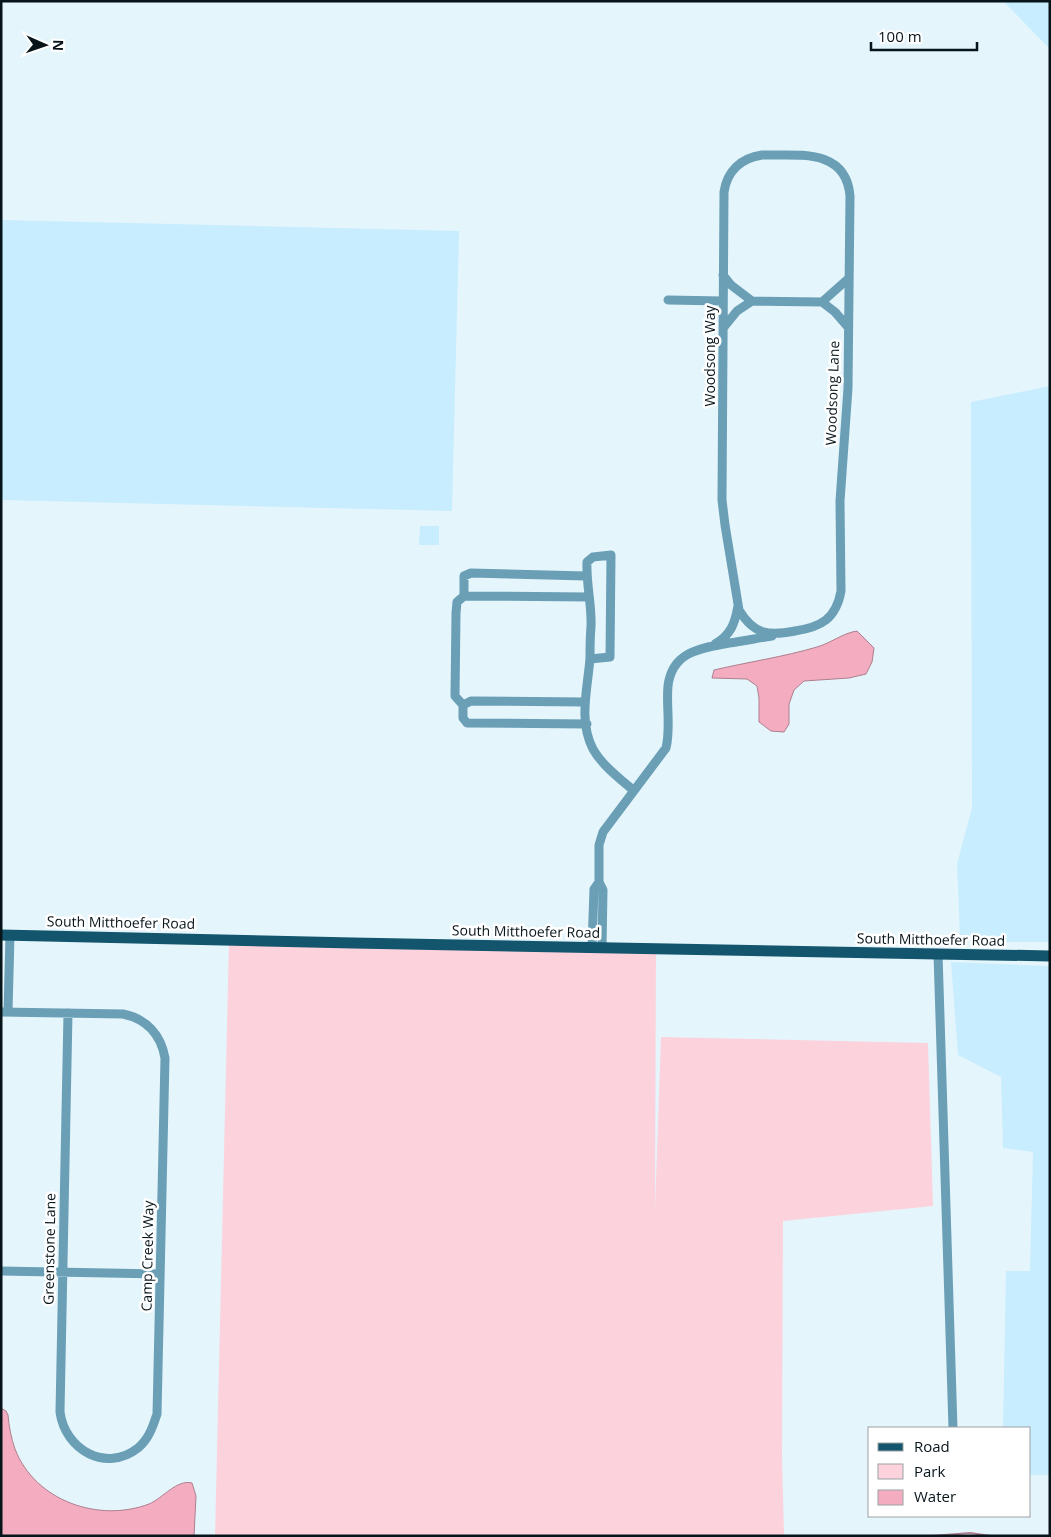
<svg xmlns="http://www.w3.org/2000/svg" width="1051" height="1537" font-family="'Open Sans',sans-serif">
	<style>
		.built { fill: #c7edfe }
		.green { fill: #fcd3dd }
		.water { fill: #f4adc0; stroke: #ad7f8e }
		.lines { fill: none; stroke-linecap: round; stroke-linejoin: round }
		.stream { stroke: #ad7f8e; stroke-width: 2 }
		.minor { stroke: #6a9fb6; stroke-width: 9 }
		.major { stroke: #12556d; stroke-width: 11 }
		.labels { text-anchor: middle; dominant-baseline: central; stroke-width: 5; stroke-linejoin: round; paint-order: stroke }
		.street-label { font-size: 14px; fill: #07151b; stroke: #fff }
	</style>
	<rect width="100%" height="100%" fill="#e5f5fc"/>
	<path class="built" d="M 1003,1 L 1050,1 L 1050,49 Z
		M 1,220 L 459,231 L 452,511 L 1,500 Z
		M 1050,386 L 1050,942 L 991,942 L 960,935 L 957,864 L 972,808 L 971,402 Z
		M 420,526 L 439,526 L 439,545 L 419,545 Z
		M 951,962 L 1050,966 L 1050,1475 L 1030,1475 L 1030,1428 L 1003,1428 L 1006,1271 L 1030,1271 L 1033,1152 L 1003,1148 L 1001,1077 L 958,1055 Z"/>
	<path class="green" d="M 229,940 L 656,949 L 655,1208 L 661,1037 L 928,1043 L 933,1206 L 783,1221 L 782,1455 L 784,1536 L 215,1536 Z"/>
	<path class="water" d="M 857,631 L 874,648 L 872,662 L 866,674 L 849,678 L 804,681 L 794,690 L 789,704 L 789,724 L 784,732 L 771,731 L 759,722 L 759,698 L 757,686 L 747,679 L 712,678 L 714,670 C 748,662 783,657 817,647 C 831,643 843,633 857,631 Z
		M 1,1408 L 6,1411 L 8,1415 C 9,1426 11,1438 15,1449 C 35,1501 99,1523 149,1504 C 163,1498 177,1479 192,1483 L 196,1496 L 194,1536 L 1,1536 Z"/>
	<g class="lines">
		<path class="stream" d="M 932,1536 L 970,1533 L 991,1536"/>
		<path class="minor" d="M 762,155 C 797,156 846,147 850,196 L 848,388 L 840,501 L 841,591 C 836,619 821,627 795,631 C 769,636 754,635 739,610 L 725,525 L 722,500 L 724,192 C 727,171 741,158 762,155 Z
			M 723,275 L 731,285 L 752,301
			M 668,300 L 723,301
			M 752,301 L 822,302
			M 822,302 L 835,312 L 848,327
			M 822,302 L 849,278
			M 724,327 L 737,311 L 752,301
			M 464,596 L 464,576 L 471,573 L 586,576
			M 715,644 C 731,635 735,623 738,606
			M 590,659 L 610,657 L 611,555 L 593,557 L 587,562 C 586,584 592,605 591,627 C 590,637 590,648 590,658 C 588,687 578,721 593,749 C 602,765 619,778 633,790
			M 584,702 L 471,701 L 463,705 L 463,718 L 467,723 L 587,724
			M 463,705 L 455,696 L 456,613 L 457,602 L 464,596 L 589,597
			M 592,947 L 594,889 L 599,882
			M 602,947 L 603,890 L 599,882 L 599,845 L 603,832 L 666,748 C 671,728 666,706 668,686 C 672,651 702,648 729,643 C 744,641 758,638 772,636
			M 938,954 L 953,1428
			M 1,1012 L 123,1014 C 147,1019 161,1035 165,1058 L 157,1414 C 153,1426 149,1439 138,1448 C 106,1473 65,1450 60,1412 L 68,1013
			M 8,1012 L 10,935
			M 1,1271 L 160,1274"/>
		<path class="major" d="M 1,935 L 353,943 L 1050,956"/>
	</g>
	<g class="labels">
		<g class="street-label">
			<text transform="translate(709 356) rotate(-90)">Woodsong Way</text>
			<text transform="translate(832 393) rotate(-88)">Woodsong Lane</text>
			<text transform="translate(121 922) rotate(1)">South Mitthoefer Road</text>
			<text transform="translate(526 931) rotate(1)">South Mitthoefer Road</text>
			<text transform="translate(931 939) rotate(1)">South Mitthoefer Road</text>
			<text transform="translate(49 1249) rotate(-89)">Greenstone Lane</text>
			<text transform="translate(147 1256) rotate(-89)">Camp Creek Way</text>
		</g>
	</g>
	<rect width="1051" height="1537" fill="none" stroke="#07151b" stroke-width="5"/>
	<rect x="868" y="1427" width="162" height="90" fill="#ffffff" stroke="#9ca1a4"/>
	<rect x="878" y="1443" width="25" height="8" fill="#12556d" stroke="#9ca1a4"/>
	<text x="914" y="1452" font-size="15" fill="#07151b">Road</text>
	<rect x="878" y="1464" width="25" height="15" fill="#fcd3dd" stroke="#9ca1a4"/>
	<text x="914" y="1477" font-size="15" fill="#07151b">Park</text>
	<rect x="878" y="1490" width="25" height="15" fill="#f4adc0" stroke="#9ca1a4"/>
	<text x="914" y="1502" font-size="15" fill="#07151b">Water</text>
	<g transform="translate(45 45) rotate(92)" stroke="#ffffff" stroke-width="4" paint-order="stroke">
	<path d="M0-4L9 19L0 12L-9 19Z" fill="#07151b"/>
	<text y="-8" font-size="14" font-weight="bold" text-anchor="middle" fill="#07151b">N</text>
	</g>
	<path d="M871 42v8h106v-8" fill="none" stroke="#07151b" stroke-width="2.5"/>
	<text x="878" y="42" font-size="15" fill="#07151b" stroke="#ffffff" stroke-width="4" paint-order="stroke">100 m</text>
</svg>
